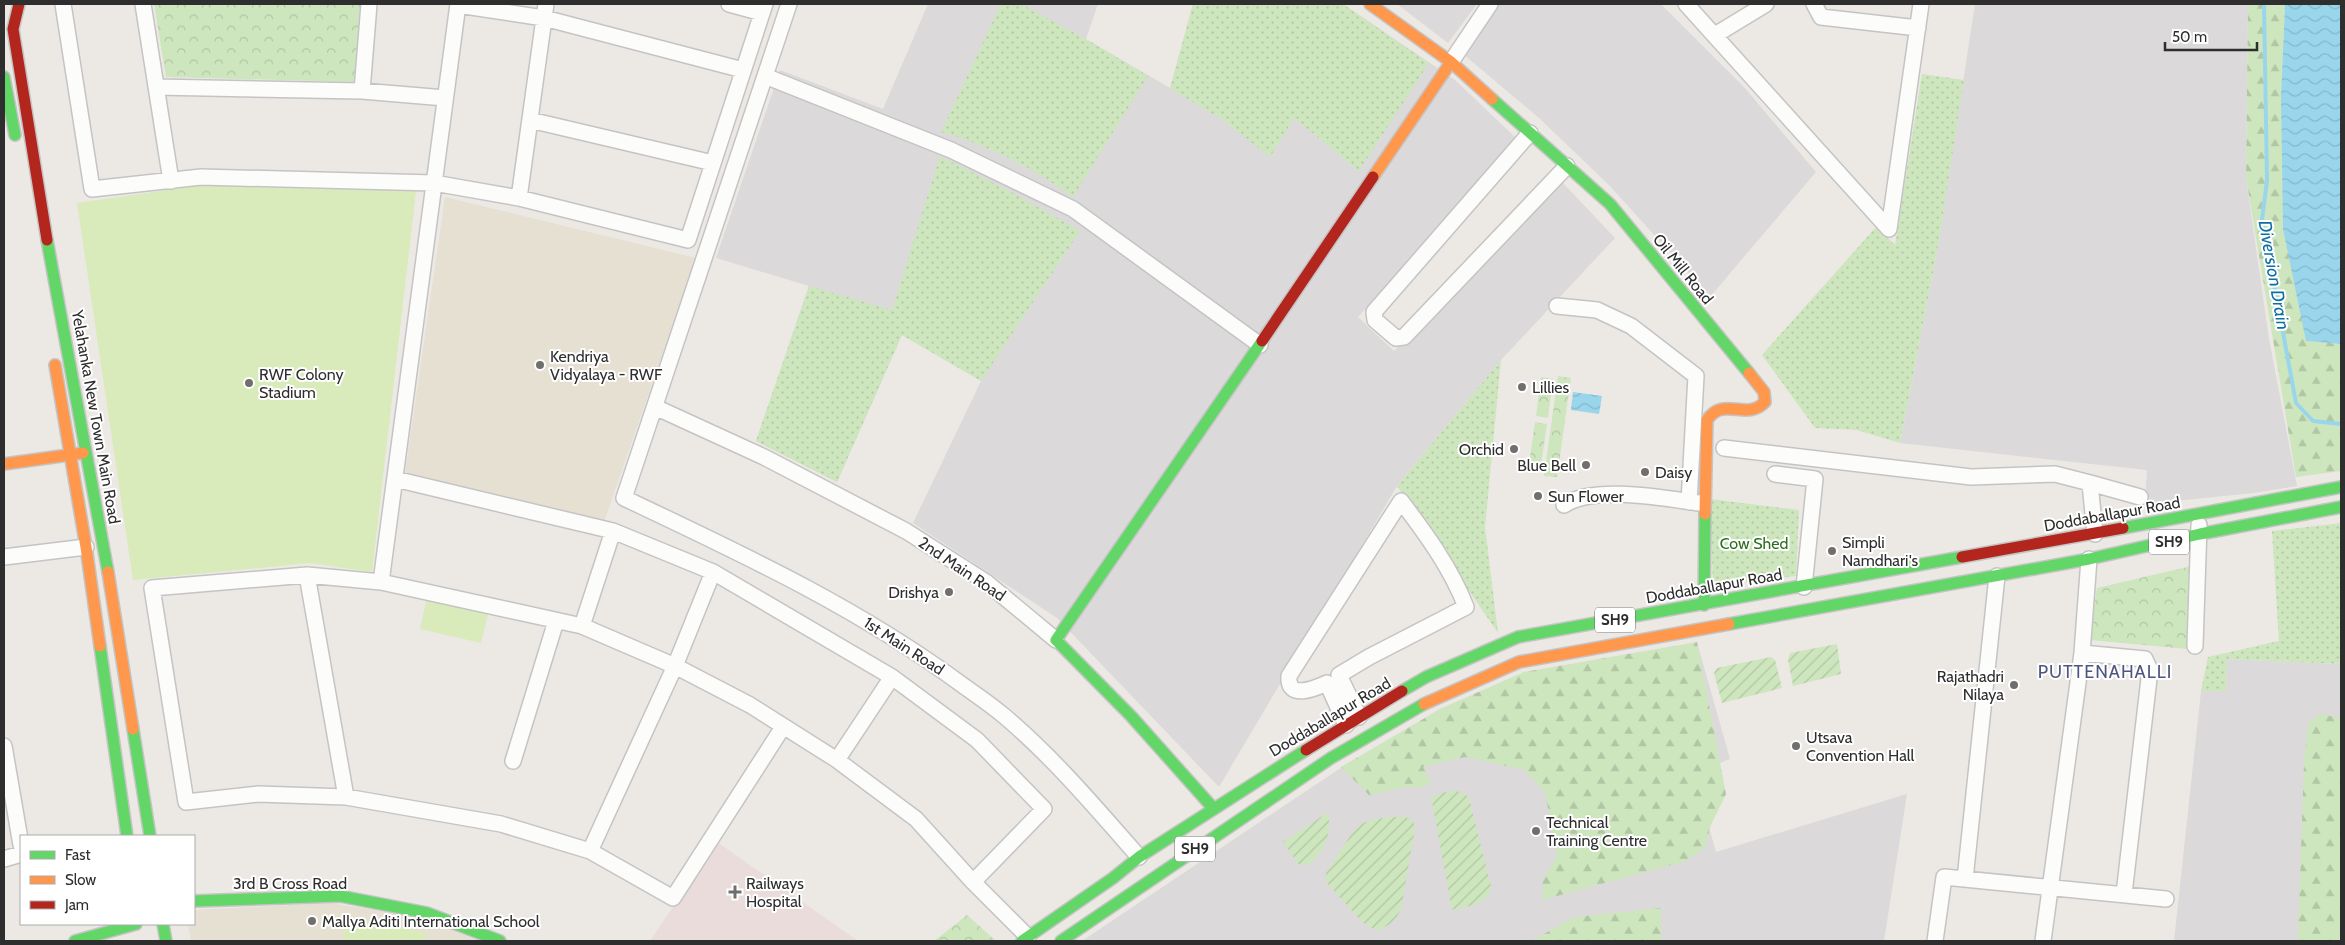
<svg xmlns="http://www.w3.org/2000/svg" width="2345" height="945" font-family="Cabin,sans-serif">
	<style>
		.industrial { fill: #dcd9db }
		.education { fill: #e6e0d3 }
		.medical { fill: #e9dcdb }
		.grass { fill: url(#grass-dots) }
		.forest { fill: url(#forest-firs) }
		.park { fill: url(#park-crowns) }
		.garden { fill: url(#garden-furrows) }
		.pitch { fill: #d9eabb }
		.water { fill: url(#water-waves) }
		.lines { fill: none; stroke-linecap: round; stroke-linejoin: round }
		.stream { stroke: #99d6ec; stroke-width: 4 }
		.street-casing { stroke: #c5c4c5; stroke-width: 18 }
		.fast-casing { stroke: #c5c4c5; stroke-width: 14 }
		.slow-casing { stroke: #c5c4c5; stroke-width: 14 }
		.jam-casing { stroke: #c5c4c5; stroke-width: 14 }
		.street { stroke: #fcfcfb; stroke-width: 15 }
		.fast { stroke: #63d668; stroke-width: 11 }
		.slow { stroke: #ff974d; stroke-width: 11 }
		.jam { stroke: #b3261e; stroke-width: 11 }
		.poi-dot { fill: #706f6e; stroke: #fff; stroke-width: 2 }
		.labels { text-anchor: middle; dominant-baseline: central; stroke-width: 4; stroke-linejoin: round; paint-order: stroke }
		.shield { fill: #fff; stroke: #6d6d6d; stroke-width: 1 }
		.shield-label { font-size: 15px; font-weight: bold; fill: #2e2e2e }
		.street-label { font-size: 16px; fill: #2e2e2e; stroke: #fff }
		.poi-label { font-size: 16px; fill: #2e2e2e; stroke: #fff; text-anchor: start }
		.park-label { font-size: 16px; fill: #2c6e1b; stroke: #fff }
		.water-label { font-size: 18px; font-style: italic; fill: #0d6fa3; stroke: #fff }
		.neighbourhood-label { font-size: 18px; letter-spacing: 1px; fill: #4d5680; stroke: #fff }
	</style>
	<defs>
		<pattern id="grass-dots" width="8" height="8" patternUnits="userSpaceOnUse" patternTransform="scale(1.25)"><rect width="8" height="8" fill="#cee6be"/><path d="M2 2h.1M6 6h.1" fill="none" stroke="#b1c6a4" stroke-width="1.8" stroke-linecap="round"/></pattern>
		<pattern id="forest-firs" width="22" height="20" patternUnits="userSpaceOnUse" patternTransform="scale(1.25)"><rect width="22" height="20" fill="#cee6be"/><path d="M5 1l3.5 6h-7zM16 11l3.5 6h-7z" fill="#b1c6a4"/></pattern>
		<pattern id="park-crowns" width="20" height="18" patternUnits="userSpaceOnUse" patternTransform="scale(1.25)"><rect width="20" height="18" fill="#cee6be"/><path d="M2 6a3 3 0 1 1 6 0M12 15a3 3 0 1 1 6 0" fill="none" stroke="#b1c6a4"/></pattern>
		<pattern id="garden-furrows" width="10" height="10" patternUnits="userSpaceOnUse" patternTransform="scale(1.25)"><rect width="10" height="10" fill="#cee6be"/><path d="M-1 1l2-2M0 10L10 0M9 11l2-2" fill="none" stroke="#b1c6a4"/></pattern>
		<pattern id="water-waves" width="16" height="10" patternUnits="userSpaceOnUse" patternTransform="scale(1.25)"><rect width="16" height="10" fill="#99d6ec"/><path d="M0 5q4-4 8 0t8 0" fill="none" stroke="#84b8cb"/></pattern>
	</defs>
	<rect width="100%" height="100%" fill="#ece8e4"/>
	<path class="industrial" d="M 928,4 L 1098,4 L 1086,39 L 1170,88 L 1193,4 L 1343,4 L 1455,80 L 1517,139 L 1358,317 L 1394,351 L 1562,182 L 1615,238 L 1501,360 L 1397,486 L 1219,787 L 1057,618 L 913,523 L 981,381 L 902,335 L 837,482 L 756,441 L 809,286 L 716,258 L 780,70 L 883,109 Z
		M 1397,4 L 1477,4 L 1448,43 Z
		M 1499,4 L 1661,4 L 1744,87 L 1816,172 L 1710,297 L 1610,186 L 1539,118 L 1463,54 Z
		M 1975,4 L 2248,4 L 2246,178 L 2269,339 L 2297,486 L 2254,493 L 2145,504 L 2147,470 L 1900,443 L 1938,246 Z
		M 1697,642 L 1730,759 L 1710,767 L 1704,809 L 1716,852 L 1907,794 L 1884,941 L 1082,941 L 1336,771 L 1442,708 Z
		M 2227,659 L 2341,664 L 2341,941 L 2174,941 L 2201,691 L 2226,691 Z"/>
	<path class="education" d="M 445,197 L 696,258 L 604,522 L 405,473 Z
		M 330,903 L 425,918 L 477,941 L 191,941 L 188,924 L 194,924 L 194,910 Z"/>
	<path class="medical" d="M 717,842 L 858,941 L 650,941 Z"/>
	<path class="grass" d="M 1001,4 L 1021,4 L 1086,39 L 1148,76 L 1073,197 C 1032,167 989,146 941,132 Z
		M 1193,4 L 1343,4 L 1429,63 L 1359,171 L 1294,118 L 1270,157 L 1220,118 L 1170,89 Z
		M 1922,74 L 1964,80 L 1938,246 L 1900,443 L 1857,430 L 1815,428 L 1762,355 L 1876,227 L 1895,245 Z
		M 940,156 L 1017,195 L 1080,231 L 981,381 L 902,335 L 837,482 L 756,441 L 809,286 L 892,310 Z
		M 1501,360 L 1485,527 L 1498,633 L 1397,486 Z
		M 1710,499 L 1799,510 L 1796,576 L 1713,586 Z
		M 2341,523 L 2341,664 L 2227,659 L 2226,691 L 2201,691 L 2208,657 L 2279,641 L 2272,531 Z"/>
	<path class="forest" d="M 2248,4 L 2285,4 L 2281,95 L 2306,341 L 2341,344 L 2341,471 L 2296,477 L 2246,178 Z
		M 1697,642 L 1726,794 L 1710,827 L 1705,848 L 1686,861 L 1542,900 L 1543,880 L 1557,856 L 1545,792 L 1524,770 L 1465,757 L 1423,767 L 1431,783 L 1419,788 L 1405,787 L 1369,795 L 1341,767 L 1442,708 L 1524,672 Z
		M 2319,714 L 2341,718 L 2341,941 L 2298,941 L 2304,762 L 2308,724 Z
		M 1661,908 L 1661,941 L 1524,941 L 1535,939 L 1574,917 Z"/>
	<path class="park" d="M 154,4 L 360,4 L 355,82 L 166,77 Z
		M 1558,376 L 1571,378 L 1557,477 L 1544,476 Z
		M 1541,377 L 1553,379 L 1548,418 L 1536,416 Z
		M 1535,422 L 1547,424 L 1540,472 L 1528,471 Z
		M 2196,565 L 2188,649 L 2089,640 L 2097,588 Z
		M 967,915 L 996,941 L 934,941 Z"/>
	<path class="garden" d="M 1837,644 L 1841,674 L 1793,686 L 1788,660 L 1790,653 Z
		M 1771,657 L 1775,660 L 1782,688 L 1722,703 L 1714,673 L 1717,668 Z
		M 1453,790 L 1463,793 L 1469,798 L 1491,886 C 1489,905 1467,906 1452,910 L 1431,796 Z
		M 1327,813 C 1334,830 1324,853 1309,864 L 1299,865 L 1283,842 Z
		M 1404,816 L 1413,821 L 1415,828 L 1401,910 L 1393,922 L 1378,931 L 1362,922 L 1326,882 L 1326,873 L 1354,830 C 1366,817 1388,818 1404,816 Z"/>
	<path class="pitch" d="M 202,185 L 416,191 L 372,572 L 310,563 L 133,580 L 77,203 Z
		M 427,597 L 489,611 L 481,643 L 420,629 Z
		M 348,915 L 426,933 L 424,941 L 342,941 Z"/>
	<path class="water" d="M 2285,4 L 2341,4 L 2341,344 L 2306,341 L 2283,229 L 2281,95 Z
		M 1573,392 L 1602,396 L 1599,414 L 1571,410 Z"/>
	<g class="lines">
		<path class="stream" d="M 2264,4 L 2267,181 L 2262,219 L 2296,403 L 2313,421 L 2341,424"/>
		<g class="street-casing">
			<path id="street" d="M 63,4 L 92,189 L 201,177 L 434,183 L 519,198 L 688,240 L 765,4
				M 143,4 L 171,181
				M 729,4 L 762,13
				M 789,4 L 624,498 C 740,553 857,607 961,684 C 975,694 990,704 1003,715 C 1053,757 1096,808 1139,857
				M 1686,4 L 1889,229 L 1921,4
				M 1814,4 L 1821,17 L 1918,28
				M 458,5 L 544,18 L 743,70
				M 1715,35 L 1766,4
				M 1451,62 L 1490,4
				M 765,76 L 951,150 L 1073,209 L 1260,345
				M 156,87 L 362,91 L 445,98
				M 362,91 L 369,4
				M 530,120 L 713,163
				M 1530,133 L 1374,312 L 1375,320 L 1396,338 L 1404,337 L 1567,166
				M 519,198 L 546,4
				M 1557,306 L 1597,310 L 1631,326 L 1696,376 L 1689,502
				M 655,407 L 764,457 L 906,531 L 986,582 L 1056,640
				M 1724,448 L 1971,477 L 2055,474 L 2090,483 L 2095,534
				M 1775,474 L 1815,479 L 1804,587
				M 395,479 L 613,531 L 713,572 L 892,677 L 977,740 L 1044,809 L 973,882
				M 2090,483 L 2140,497
				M 1564,505 C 1594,485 1663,498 1699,503
				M 4,557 L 86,547
				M 713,572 L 675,666 L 590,851 L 501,824 L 346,797 L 258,794 L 186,802 L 152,588 L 307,575 L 381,582 L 582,626 L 675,666 L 750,705 L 837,760 L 916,819 L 973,882 L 1028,937
				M 307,575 L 346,797
				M 381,582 L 458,4
				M 582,626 L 613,531
				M 2195,646 L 2199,525
				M 2082,653 L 2145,659 L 2150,670 L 2124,894
				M 1346,725 L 1327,683 C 1316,688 1287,701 1289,676 L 1401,501 C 1426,534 1451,568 1466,607 L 1369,657 L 1339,675 L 1359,717
				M 4,746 L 21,845
				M 837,760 L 892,677
				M 513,761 L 556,621
				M 590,851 L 673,898 L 783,727
				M 4,859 L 21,854
				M 1965,879 L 1997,576
				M 1935,941 L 1944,877 L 2166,899
				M 2043,941 L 2082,653 L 2089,559"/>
		</g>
		<g class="fast-casing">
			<path id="fast" d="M 4,77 L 15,135
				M 1492,99 L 1610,204 L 1749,373
				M 47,240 L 108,572
				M 2123,528 L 2341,487
				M 1704,605 L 1705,514
				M 1729,624 L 2089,559 L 2200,534 L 2341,507
				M 100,646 L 127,836
				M 1402,691 L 1426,677 L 1518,637 L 1962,557
				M 133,729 L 150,836
				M 1213,808 L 1131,716 L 1056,640 L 1262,341
				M 194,901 L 340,896 L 427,913 L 500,941
				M 163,924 L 166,941
				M 75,941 L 136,924
				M 1022,941 L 1113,878 L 1139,857 L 1306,750
				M 1061,941 L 1331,758 L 1424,704"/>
		</g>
		<g class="slow-casing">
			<path id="slow" d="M 1370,4 L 1451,62 L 1492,99
				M 1373,177 L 1451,62
				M 55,365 L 86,547 L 100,646
				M 4,464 L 83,453
				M 1705,514 L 1707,420 C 1724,395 1746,422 1765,402 L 1764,392 L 1749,373
				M 108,572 L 133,729
				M 1424,704 L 1519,662 L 1729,624"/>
		</g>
		<g class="jam-casing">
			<path id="jam" d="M 19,4 L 13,29 L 47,240
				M 1262,341 L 1373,177
				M 1962,557 L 2123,528
				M 1306,750 L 1402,691"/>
		</g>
		<use href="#street" class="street"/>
		<use href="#fast" class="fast"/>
		<use href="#slow" class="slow"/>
		<use href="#jam" class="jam"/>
	</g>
	<g class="poi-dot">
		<circle cx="540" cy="365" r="5"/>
		<circle cx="249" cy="383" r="5"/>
		<circle cx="1522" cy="387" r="5"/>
		<circle cx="1514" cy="449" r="5"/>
		<circle cx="1586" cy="465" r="5"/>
		<circle cx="1645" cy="472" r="5"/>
		<circle cx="1538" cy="496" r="5"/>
		<circle cx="1832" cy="551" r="5"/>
		<circle cx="949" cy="592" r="5"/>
		<circle cx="2014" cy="685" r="5"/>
		<circle cx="1796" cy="746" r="5"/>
		<circle cx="1536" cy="831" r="5"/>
		<path d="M732.5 884.5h5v5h5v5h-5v5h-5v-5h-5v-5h5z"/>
		<circle cx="312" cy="921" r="5"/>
	</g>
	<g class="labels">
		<g class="shield">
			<rect x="2149" y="529.5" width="40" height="25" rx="4"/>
			<rect x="1595" y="607.5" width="40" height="25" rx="4"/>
			<rect x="1175" y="836.5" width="40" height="25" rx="4"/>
		</g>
		<g class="shield-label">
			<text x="2169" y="542">SH9</text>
			<text x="1615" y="620">SH9</text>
			<text x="1195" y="849">SH9</text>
		</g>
		<g class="street-label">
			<text transform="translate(1683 269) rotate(51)">Oil Mill Road</text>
			<text transform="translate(96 417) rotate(80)">Yelahanka New Town Main Road</text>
			<text transform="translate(2112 514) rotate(-10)">Doddaballapur Road</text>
			<text transform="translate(962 569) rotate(34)">2nd Main Road</text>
			<text transform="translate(1714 586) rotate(-10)">Doddaballapur Road</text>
			<text transform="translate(904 646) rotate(33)">1st Main Road</text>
			<text transform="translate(1330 717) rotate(-31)">Doddaballapur Road</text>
			<text x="290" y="883">3rd B Cross Road</text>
		</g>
		<g class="poi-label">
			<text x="550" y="356">Kendriya<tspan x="550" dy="18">Vidyalaya - RWF</tspan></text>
			<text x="259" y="374">RWF Colony<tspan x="259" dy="18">Stadium</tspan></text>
			<text x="1532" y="387">Lillies</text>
			<text x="1504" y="449" text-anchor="end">Orchid</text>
			<text x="1576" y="465" text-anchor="end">Blue Bell</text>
			<text x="1655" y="472">Daisy</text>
			<text x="1548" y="496">Sun Flower</text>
			<text x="1842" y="542">Simpli<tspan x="1842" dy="18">Namdhari's</tspan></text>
			<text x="939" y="592" text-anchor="end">Drishya</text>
			<text x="2004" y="676" text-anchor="end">Rajathadri<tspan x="2004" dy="18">Nilaya</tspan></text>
			<text x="1806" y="737">Utsava<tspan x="1806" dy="18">Convention Hall</tspan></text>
			<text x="1546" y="822">Technical<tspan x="1546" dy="18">Training Centre</tspan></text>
			<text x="746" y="883">Railways<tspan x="746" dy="18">Hospital</tspan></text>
			<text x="322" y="921">Mallya Aditi International School</text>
		</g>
		<g class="park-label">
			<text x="1754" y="543">Cow Shed</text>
		</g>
		<g class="water-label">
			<text transform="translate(2274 275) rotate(80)">Diversion Drain</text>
		</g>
		<g class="neighbourhood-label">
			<text x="2105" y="672">PUTTENAHALLI</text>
		</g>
	</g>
	<rect width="2345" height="945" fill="none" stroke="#2e2e2e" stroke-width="10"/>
	<rect x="20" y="835" width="175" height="90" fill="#ffffff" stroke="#ababab"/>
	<rect x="30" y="851" width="25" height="8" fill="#63d668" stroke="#ababab"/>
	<text x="65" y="860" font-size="15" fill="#2e2e2e">Fast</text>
	<rect x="30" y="876" width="25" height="8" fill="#ff974d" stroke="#ababab"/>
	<text x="65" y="885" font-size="15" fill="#2e2e2e">Slow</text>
	<rect x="30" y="901" width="25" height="8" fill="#b3261e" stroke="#ababab"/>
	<text x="65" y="910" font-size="15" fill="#2e2e2e">Jam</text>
	<path d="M2165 42v8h92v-8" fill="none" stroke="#2e2e2e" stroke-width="2.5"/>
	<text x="2172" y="42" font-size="15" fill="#2e2e2e" stroke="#ffffff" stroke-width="4" paint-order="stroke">50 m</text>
</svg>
